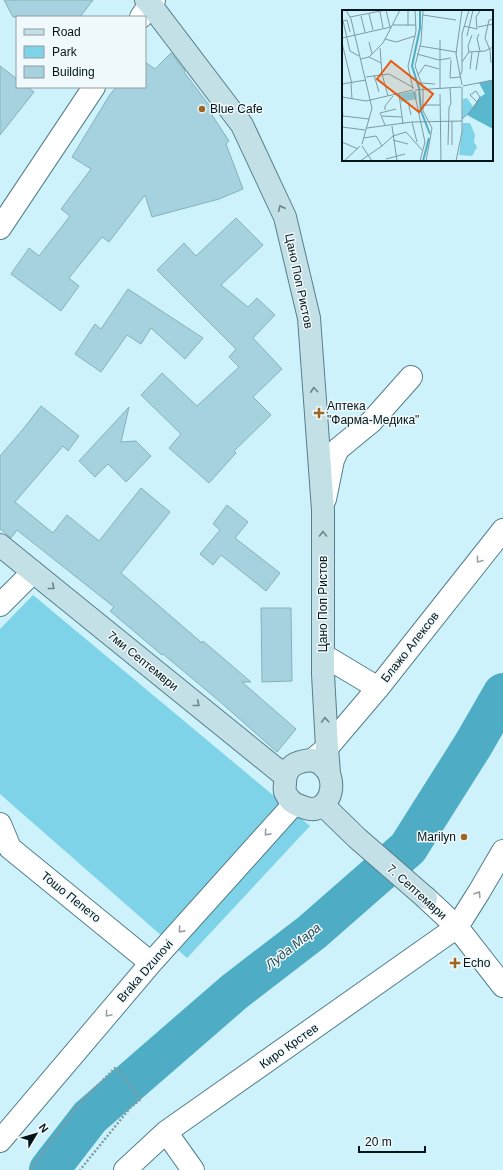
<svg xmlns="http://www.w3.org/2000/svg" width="503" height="1170" font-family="Helvetica,sans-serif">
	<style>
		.green { fill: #7ed3e8 }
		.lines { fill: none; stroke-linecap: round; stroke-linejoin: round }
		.river { stroke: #4eadc4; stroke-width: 40 }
		.building { fill: #a5d2de; stroke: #85b1bc }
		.street-casing { stroke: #557f8b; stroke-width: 24 }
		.secondary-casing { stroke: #557f8b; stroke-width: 24 }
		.path { stroke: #7f9ca4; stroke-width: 2.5; stroke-dasharray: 2 2; stroke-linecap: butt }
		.street { stroke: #fff; stroke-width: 22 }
		.secondary { stroke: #c3e0e7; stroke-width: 22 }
		.oneway { stroke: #6d858a }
		.oneway2 { stroke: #9ba1a3 }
		.poi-dot { fill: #9e6623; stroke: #f0f9fc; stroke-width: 1.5 }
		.labels { text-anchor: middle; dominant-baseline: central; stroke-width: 3; stroke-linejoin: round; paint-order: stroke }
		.poi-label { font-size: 12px; fill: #041519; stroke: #f0f9fc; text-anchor: start }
		.street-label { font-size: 12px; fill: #041519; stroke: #f0f9fc }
		.water-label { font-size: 13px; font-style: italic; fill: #224c56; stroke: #f0f9fc }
		.inset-river { fill: none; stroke: #4eadc4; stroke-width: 2 }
		.inset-road { fill: none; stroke: #7d9aa1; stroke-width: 1 }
		.view { fill: #e8590c; fill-opacity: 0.15; stroke: #e8590c; stroke-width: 2 }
		.inset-edge { fill: none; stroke: #041519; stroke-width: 2 }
	</style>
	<rect width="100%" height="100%" fill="#cdf2fb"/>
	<path class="green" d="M 33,595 L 310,826 L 187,958 L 0,794 L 0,629 Z"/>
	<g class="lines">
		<path class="river" d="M 49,1170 L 90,1117 L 234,992 L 312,932 L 408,848 L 473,745 L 503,693"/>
	</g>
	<path class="building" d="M 4,0 L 93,0 L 80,17 L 13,17 Z
		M 171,53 L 185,71 L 184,72 L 215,113 L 212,115 L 229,141 L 226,144 L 243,189 L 219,199 L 152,217 L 145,195 L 109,242 L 102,237 L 69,278 L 79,286 L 61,311 L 11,274 L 29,248 L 39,256 L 70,216 L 61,209 L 91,169 L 72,157 L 109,96 L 116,87 L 145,87 L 145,62 L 155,69 Z
		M 0,66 L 17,79 L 17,87 L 28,87 L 34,92 L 0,135 Z
		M 236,218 L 263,245 L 221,285 L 248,307 L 257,298 L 275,315 L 253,338 L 282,369 L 253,397 L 271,415 L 234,451 L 236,453 L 209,483 L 169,448 L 181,434 L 141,395 L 162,373 L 197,406 L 239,367 L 229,357 L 236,349 L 157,270 L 184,243 L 196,256 Z
		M 128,289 L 203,338 L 185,359 L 151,328 L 141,344 L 127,335 L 101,372 L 75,354 L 95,324 L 101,329 Z
		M 41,406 L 79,436 L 68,451 L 63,446 L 15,502 L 53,533 L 67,515 L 99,541 L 141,488 L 170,512 L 121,573 L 202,643 L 203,641 L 251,682 L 242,682 L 296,729 L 277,752 L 218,700 L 163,654 L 162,655 L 110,611 L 114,607 L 17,530 L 11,538 L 0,529 L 0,456 L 24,428 Z
		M 129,407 L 121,442 L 136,441 L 151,456 L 126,482 L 108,464 L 95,477 L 79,461 Z
		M 227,505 L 248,522 L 235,538 L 280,573 L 266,591 L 221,555 L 213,565 L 200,554 L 220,530 L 213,524 Z
		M 261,608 L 291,608 L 292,681 L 262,682 Z"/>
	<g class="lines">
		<g class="street-casing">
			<path id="street" d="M 141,17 L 150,4 L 154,0
				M 0,228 L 94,87
				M 325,499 L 333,460 L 338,449 L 371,422 L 411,377
				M 0,605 L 33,572
				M 323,655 L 378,688
				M 316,757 L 327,748 L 378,688 L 503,530
				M 0,824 L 10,848 L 151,963
				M 426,898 L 457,927 L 503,986
				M 166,1132 L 193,1170
				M 0,1141 L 151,963 L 294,804
				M 125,1170 L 166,1132 L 457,927 L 479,892 L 503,851"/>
		</g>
		<g class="secondary-casing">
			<path id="secondary" d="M 146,0 L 150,4 L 242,125 L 285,217 L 309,318 L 323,510 L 323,674 L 327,748 L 329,773
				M 0,545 L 285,776
				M 312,760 C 316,762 321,763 323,766 C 336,777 334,804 315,809 C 310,810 305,808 300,806 C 294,804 288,799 285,792 C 284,790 285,785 285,783 C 285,766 297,761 312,760 Z
				M 323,805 L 357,838 L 426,898"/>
		</g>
		<path class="path" d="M 30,1170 L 79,1104 L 116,1067 L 141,1099 L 130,1108 L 80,1170"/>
		<use href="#street" class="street"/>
		<use href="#secondary" class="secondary"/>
	</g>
	<defs><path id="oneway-chevron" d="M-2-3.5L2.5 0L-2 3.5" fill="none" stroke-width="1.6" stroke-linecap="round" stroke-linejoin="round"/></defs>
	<g class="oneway">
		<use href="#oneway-chevron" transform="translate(281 208) rotate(-115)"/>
		<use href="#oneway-chevron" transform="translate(314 390) rotate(-94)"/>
		<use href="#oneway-chevron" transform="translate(323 534) rotate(-90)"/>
		<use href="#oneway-chevron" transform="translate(52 587) rotate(39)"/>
		<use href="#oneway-chevron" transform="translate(197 704) rotate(39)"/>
		<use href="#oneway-chevron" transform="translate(325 720) rotate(-93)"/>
	</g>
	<g class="oneway2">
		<use href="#oneway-chevron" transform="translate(479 560) rotate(128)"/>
		<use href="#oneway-chevron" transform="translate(267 833) rotate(132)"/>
		<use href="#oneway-chevron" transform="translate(478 894) rotate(-58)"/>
		<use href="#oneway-chevron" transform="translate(181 930) rotate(132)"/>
		<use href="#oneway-chevron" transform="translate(108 1014) rotate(130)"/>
	</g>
	<g class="poi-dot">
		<circle cx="202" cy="109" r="4"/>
		<path d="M317 407h4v4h4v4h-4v4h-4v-4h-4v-4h4z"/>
		<circle cx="464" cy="837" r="4"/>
		<path d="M453 957h4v4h4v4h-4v4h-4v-4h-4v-4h4z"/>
	</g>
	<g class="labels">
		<g class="poi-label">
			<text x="210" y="109">Blue Cafe</text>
			<text x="327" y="406">Аптека<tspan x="327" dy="14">"Фарма-Медика"</tspan></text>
			<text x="456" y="837" text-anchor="end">Marilyn</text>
			<text x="463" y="963">Echo</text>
		</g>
		<g class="street-label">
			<text transform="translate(299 281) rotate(78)">Цано Поп Ристов</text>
			<text transform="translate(323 604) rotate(-90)">Цано Поп Ристов</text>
			<text transform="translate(410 647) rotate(-52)">Блажо Алексов</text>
			<text transform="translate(143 661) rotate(39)">7ми Септември</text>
			<text transform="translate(417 892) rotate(42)">7. Септември</text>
			<text transform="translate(71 897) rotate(39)">Тошо Пепето</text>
			<text transform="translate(145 971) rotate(-49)">Braka Dzunovi</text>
			<text transform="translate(289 1046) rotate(-35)">Киро Крстев</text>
		</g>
		<g class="water-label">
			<text transform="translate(293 946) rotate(-38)">Луда Мара</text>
		</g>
	</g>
	<g transform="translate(342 10)">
		<rect width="151" height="151" fill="#cdf2fb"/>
		<path d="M 74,81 L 75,89 L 59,92 L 57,84 ZM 125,88 L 132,98 L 120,109 L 121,89 ZM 121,113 L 128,113 L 133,125 L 132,132 L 135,137 L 130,146 L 117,145 Z" fill="#7ed3e8"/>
		<path d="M 151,70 L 151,119 L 125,105 L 138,87 L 143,84 L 137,73 Z" fill="#59b7ce"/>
		<path class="inset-river" d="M 78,0 L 78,18 L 70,56 L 77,78 L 79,101 L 88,124M 81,151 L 87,128"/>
		<path class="inset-road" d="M 4,0 L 9,9 L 30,98 L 20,134M 44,0 L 48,17M 66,0 L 66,16M 81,0 L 79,32 L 73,56 L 81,78 L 81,101 L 90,118 L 84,151M 38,2 L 41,18M 27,4 L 31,20M 81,5 L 114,10M 19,6 L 23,22M 8,7 L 44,0M 51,15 L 74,15M 122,16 L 135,19 L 134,7 L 138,1M 136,17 L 151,14M 8,22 L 5,10 L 1,11 L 8,41 L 17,46M 137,24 L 135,28 L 138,41M 125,26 L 131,0M 0,28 L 49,17M 43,29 L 54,32 L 73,26M 27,32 L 30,44M 0,33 L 10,74M 78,36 L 114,42M 38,38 L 40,64 L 46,86M 127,42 L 126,36 L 130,25M 75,44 L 97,50 L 109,48M 27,47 L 41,33 L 58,0M 19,49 L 27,47 L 39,53M 109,50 L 108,68 L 118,67M 120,52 L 127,42 L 143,41 L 151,37M 149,53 L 148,40 L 143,28 L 147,10 L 151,9M 128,59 L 130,42M 134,60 L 137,41M 32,65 L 37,82M 76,65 L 83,55 L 97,59M 118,65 L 120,61 L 120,24 L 127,0M 24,67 L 47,64 L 72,78M 79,73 L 93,74M 0,74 L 24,70M 9,74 L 10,89M 120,75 L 114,44 L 120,0M 121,76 L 151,70M 71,79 L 66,56 L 74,21 L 73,0M 98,79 L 98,30M 73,80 L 119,77M 72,81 L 83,132 L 78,151M 57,84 L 61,114M 98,84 L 99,151M 0,87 L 24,91 L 71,80M 66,92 L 69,105M 80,95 L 98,95M 0,96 L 1,106 L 27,109M 43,100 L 43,96 L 51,86M 40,106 L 60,107M 120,109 L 131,99 L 138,87 L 134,81 L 128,85 L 135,92M 110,111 L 110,135M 70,112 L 75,132M 43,115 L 38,103 L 54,99M 50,116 L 55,151M 0,117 L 23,120M 25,118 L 70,112 L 120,111M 64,122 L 80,140M 22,128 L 34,126 L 40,136M 51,130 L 66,134M 0,132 L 16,139M 106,135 L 107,98 L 109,93 L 108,78M 20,136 L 30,151M 44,149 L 63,144M 2,151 L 18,136M 18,151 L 40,136 L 51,126 L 64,122M 96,151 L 124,151M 114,151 L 120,122 L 120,77"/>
		<path class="view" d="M 49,51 L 91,84 L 77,102 L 35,69 Z"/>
		<rect width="151" height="151" class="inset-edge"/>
	</g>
	<rect x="16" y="16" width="130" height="72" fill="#f0f9fc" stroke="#929ea1"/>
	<rect x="24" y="29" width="20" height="6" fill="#c3e0e7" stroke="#929ea1"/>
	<text x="52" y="36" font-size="12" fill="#041519">Road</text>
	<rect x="24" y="46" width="20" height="12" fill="#7ed3e8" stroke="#929ea1"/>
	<text x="52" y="56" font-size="12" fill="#041519">Park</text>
	<rect x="24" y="66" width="20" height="12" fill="#a5d2de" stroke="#929ea1"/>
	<text x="52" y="76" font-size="12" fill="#041519">Building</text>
	<g transform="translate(36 1134) rotate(52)" stroke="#f0f9fc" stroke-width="3" paint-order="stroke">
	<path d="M0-3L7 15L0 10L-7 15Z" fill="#041519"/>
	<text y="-6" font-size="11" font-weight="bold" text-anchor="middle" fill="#041519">N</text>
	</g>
	<path d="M359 1146v6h66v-6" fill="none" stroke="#041519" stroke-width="2"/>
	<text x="365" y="1146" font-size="12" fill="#041519" stroke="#f0f9fc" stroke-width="3" paint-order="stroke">20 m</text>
</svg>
